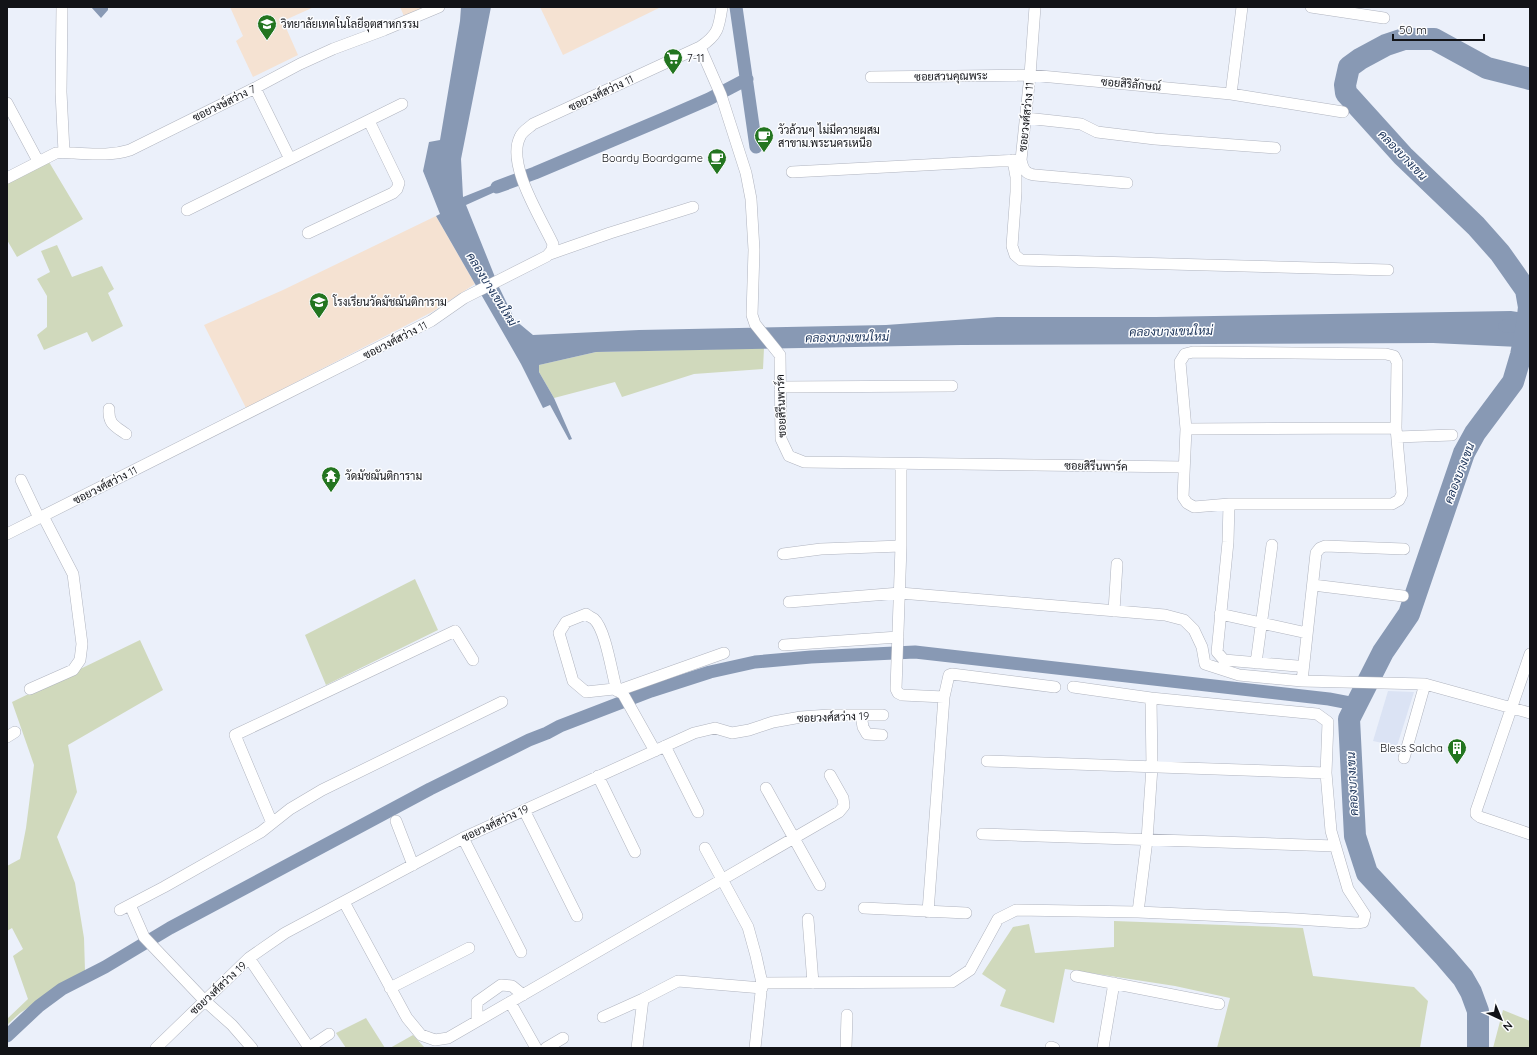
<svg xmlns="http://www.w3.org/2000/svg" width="1537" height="1055" font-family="Quicksand,Sarabun,sans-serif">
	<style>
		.built { fill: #dbe3f4 }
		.education { fill: #f5e2d2 }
		.green { fill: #d0d9bc }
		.water { fill: #8899b4 }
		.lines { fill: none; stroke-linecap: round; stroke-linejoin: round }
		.canal { stroke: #8899b4; stroke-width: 13 }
		.river { stroke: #8899b4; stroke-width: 22 }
		.minor-casing { stroke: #b0b4bf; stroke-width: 12 }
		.minor { stroke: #fff; stroke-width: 11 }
		.labels { text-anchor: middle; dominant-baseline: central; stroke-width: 3; stroke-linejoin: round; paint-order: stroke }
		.poi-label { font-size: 11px; fill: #121317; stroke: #fcfdff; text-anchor: start }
		.street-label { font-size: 11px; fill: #121317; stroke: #fcfdff }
		.water-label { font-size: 12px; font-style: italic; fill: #1a3258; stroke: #fcfdff }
	</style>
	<rect width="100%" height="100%" fill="#ebf0fa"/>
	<path class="built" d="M 1388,691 L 1414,692 L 1397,746 L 1373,741 Z"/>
	<path class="education" d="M 230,7 L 314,7 L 283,21 L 298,55 L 253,77 L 236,41 L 243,36 Z
		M 400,7 L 428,7 L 404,16 Z
		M 540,7 L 661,7 L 563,55 Z
		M 436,216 L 475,284 L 432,312 L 246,408 L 204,325 L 283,290 Z"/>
	<path class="green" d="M 49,162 L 83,219 L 17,257 L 7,240 L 7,184 Z
		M 57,245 L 72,277 L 102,266 L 114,289 L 108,293 L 123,326 L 92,342 L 87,332 L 44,350 L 37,335 L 47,327 L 47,296 L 37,279 L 50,272 L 41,251 Z
		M 764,348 L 763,369 L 694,374 L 622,397 L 615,382 L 554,398 L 539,372 L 539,365 L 596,352 Z
		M 415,579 L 438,630 L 326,685 L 305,635 Z
		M 140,640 L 163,690 L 68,745 L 77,792 L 57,837 L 75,883 L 84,938 L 85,971 L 20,1013 L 7,1025 L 7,1019 L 28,999 L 13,956 L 23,949 L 12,928 L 7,931 L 7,866 L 20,859 L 26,828 L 34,765 L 12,702 Z
		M 1114,921 L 1303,928 L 1313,976 L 1414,987 L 1428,1001 L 1420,1048 L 1217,1048 L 1230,998 L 1175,986 L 1065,969 L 1054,1023 L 1000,1006 L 1006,990 L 982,974 L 1013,927 L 1029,924 L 1035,953 L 1114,947 Z
		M 1503,1010 L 1530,1021 L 1530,1048 L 1493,1048 Z
		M 366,1018 L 385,1048 L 346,1048 L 336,1033 Z
		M 413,1035 L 425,1048 L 390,1048 Z"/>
	<path class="water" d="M 91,7 L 108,7 L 108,10 L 101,18 Z
		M 461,7 L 491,7 L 461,159 L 463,197 L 513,177 L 515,183 L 466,205 L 499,287 L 515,320 L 533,335 L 639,330 L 886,325 L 997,317 L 1156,317 L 1511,311 L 1524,313 L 1519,347 L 1433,343 L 961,345 L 596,352 L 539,365 L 539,372 L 554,398 L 572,439 L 569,440 L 550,405 L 543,408 L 521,364 L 436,216 L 440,214 L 423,171 L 429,142 L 440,140 L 460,21 Z"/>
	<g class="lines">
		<path class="canal" d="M 736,7 L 756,147
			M 497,187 L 535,173 L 663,119 L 709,99 L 747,79
			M 1505,326 L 1527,325
			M 7,1036 L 39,1006 L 62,989 L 105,967 L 170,928 L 430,789 L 529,740 L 547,733 L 560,726 L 651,691 L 710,672 L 755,662 L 811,657 L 915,652 L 1329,699 L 1355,704"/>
		<path class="river" d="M 1478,1048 L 1478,1011 L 1471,992 L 1463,978 L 1445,957 L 1367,873 L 1355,836 L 1349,719 L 1383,652 L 1409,614 L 1464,453 L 1475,433 L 1513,382 L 1521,355 L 1527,325 L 1529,307 L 1526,290 L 1500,253 L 1476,226 L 1403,156 L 1346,93 L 1345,85 L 1349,67 L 1360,59 L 1386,45 L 1404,39 L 1434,39 L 1487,68 L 1530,79"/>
		<g class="minor-casing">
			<path id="minor" d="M 62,7 L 61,92 L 64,152
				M 1035,7 L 1030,75 L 1021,160 C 1023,169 1025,174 1035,175 L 1127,183
				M 1311,7 L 1384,18
				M 700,47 L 721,95 L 746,173 L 751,199 L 754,250 L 752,315 L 755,324 L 780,355 L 781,439 L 789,456 L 804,462 L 1184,467
				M 871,77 L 1030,75 L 1231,94 L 1343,112
				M 255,88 L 290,159
				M 1231,94 L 1242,7
				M 7,103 L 38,161
				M 1026,118 L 1081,124 L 1097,132 L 1155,139 L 1275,148
				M 1013,160 L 1016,177 L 1016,192 L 1012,246 L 1015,255 L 1021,260 L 1388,270
				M 792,172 L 1020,160
				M 7,178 L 56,153 C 62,152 68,153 74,153 C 94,154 111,156 130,150 L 255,88 L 300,64 L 333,49 L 384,30 L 439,7
				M 187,210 L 402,104
				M 308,233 L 393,193 L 397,189 L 399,183 L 369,121
				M 550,254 L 610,233 L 693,207
				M 1193,352 L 1386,354 L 1394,356 L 1397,362 L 1396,428 L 1402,494 L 1399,500 L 1392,504 L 1229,504 L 1194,507 L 1187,503 L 1183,497 L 1186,429 L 1180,362 L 1185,354 Z
				M 780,387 L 952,386
				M 109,409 C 108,424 115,426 126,434
				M 1186,429 L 1396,428
				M 1397,437 L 1452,435
				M 901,464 L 901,546 L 896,689 L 898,693 L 902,695 L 944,697
				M 21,480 L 39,518
				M 1229,504 L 1228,542 L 1217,652 L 1224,660 L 1297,666
				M 7,534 L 431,321 L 464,298 L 547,256 L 552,250 L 553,244 C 541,218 506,164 520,137 C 522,131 529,128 533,124 L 700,47 C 718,35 719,28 722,7
				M 783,554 L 821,549 L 901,546
				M 1313,585 L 1403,596
				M 789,602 L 900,593 L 1165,615 L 1184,620 L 1194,630 L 1202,647 L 1205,664 L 1239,675 L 1302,681 L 1425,684 L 1530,713
				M 1114,611 L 1117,564
				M 1220,614 L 1307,633
				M 784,645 L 898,637
				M 1530,654 L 1476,811 L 1476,814 L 1480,817 L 1530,834
				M 1256,663 L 1272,545
				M 1302,681 L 1316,553 L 1320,548 L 1325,546 L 1404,549
				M 30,689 L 73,670 L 80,660 L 82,644 L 73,574 L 43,516
				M 861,715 L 863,727 L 867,734 L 882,735
				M 7,737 L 15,732
				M 665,746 L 698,812
				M 655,751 L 623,694 L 614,689 L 586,692 L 573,681 L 559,633 L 566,622 L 586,614 C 588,616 591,617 594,619 C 606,630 612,675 617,691 L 724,653
				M 1404,758 L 1425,684
				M 987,761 L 1326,773
				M 598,776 L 635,852
				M 766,788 L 820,885
				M 524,810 L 577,916
				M 396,821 L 413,865
				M 272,823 L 235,735 L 455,631 L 473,660
				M 982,834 L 1335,846
				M 463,838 L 521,952
				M 705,848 L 748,927 L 756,956 L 762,983 L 755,1048
				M 344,902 L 407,1018 L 421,1035 L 435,1040 L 448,1038 L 839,812 L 844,806 L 843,798 L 830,775
				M 130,905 L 144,937 L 204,1000 L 232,1025 L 252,1048
				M 864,908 L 966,913
				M 120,910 L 164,887 L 261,832 L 290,809 L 322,790 L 502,702
				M 928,912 L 944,697 L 949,675 L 952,674 L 1055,687
				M 1138,912 L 1147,840 L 1152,767 L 1151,698
				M 808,919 L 813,983
				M 249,958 L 308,1046 L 311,1046 L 329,1034
				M 1076,976 L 1219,1004
				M 762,983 L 952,982 L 970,970 L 998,919 L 1016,910 L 1138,912 L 1296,919 L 1357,923 L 1363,922 L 1365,915 L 1348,889 L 1331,831 L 1326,773 L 1328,722 L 1317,714 L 1151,698 L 1073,687
				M 390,988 L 469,948
				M 510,1002 L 536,1048
				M 603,1017 L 643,999
				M 477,1021 L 477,1002 L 501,985 L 512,986 L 523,995
				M 1051,1047 L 1054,1048
				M 156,1048 L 249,958 L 285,933 L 463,838 L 694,733 L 715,728 L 732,733 L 749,730 L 773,722 L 801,717 L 829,715 L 883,715
				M 546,1048 L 563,1038
				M 637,1048 L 643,999 L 678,981 L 762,988
				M 846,1048 L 847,1015
				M 1103,1048 L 1114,983"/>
		</g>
		<use href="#minor" class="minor"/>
	</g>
	<defs>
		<g id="university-pin" transform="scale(1)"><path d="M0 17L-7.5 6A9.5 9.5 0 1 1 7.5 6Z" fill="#237520" stroke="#fcfdff"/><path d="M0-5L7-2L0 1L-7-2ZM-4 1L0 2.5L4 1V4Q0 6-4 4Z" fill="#fff"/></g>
		<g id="supermarket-pin" transform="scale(1)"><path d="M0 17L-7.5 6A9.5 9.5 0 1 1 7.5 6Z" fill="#237520" stroke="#fcfdff"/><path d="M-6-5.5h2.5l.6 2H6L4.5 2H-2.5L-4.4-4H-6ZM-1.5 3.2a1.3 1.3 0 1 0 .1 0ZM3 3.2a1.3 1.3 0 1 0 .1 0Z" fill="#fff"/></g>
		<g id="cafe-pin" transform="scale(1)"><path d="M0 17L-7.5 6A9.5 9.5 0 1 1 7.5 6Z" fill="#237520" stroke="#fcfdff"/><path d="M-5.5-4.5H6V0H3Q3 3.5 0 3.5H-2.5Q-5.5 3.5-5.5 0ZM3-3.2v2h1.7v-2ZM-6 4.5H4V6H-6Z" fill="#fff"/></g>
		<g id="school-pin" transform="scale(1)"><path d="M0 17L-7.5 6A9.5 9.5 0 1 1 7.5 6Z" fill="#237520" stroke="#fcfdff"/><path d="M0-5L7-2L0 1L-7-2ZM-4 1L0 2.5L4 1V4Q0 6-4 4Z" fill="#fff"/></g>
		<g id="temple-pin" transform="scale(1)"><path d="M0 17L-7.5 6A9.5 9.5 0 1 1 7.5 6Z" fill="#237520" stroke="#fcfdff"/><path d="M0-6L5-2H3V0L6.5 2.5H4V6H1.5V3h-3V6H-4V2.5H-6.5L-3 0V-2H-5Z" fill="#fff"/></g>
		<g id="building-pin" transform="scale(1)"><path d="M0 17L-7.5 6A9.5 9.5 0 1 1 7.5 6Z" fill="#237520" stroke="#fcfdff"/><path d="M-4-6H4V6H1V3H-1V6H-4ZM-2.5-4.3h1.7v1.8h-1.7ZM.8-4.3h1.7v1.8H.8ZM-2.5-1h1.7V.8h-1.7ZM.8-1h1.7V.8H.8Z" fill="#fff"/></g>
	</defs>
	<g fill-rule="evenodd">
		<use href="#university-pin" x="267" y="24"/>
		<use href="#supermarket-pin" x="673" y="58"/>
		<use href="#cafe-pin" x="764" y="136"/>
		<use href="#cafe-pin" x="717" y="158"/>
		<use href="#school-pin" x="319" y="302"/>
		<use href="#temple-pin" x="331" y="476"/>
		<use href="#building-pin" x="1457" y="748"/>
	</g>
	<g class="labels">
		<g class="poi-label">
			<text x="281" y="24">วิทยาลัยเทคโนโลยีอุตสาหกรรม</text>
			<text x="687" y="58">7-11</text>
			<text x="778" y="130">วัวล้วนๆ ไม่มีควายผสม<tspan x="778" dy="13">สาขาม.พระนครเหนือ</tspan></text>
			<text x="703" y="158" text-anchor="end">Boardy Boardgame</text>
			<text x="333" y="302">โรงเรียนวัดมัชฌันติการาม</text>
			<text x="345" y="476">วัดมัชฌันติการาม</text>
			<text x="1443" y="748" text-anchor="end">Bless Salcha</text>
		</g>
		<g class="street-label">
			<text transform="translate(951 76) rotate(-1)">ซอยสวนคุณพระ</text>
			<text transform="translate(1131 84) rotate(5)">ซอยสิริลักษณ์</text>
			<text transform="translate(601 93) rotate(-25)">ซอยวงศ์สว่าง 11</text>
			<text transform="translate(224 103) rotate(-26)">ซอยวงษ์สว่าง 7</text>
			<text transform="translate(1026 117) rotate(-84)">ซอยวงศ์สว่าง 11</text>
			<text transform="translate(395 340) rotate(-27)">ซอยวงศ์สว่าง 11</text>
			<text transform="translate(781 406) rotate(-92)">ซอยสิรีนพาร์ค</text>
			<text transform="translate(1096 466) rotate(1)">ซอยสิรีนพาร์ค</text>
			<text transform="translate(105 485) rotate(-27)">ซอยวงศ์สว่าง 11</text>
			<text transform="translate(833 717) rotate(-2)">ซอยวงศ์สว่าง 19</text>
			<text transform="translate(495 823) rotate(-25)">ซอยวงศ์สว่าง 19</text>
			<text transform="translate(218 988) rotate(-43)">ซอยวงศ์สว่าง 19</text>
		</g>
		<g class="water-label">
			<text transform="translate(1403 155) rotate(46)">คลองบางเขน</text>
			<text transform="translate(492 289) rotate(58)">คลองบางเขนใหม่</text>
			<text transform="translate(1171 331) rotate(-1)">คลองบางเขนใหม่</text>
			<text transform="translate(847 337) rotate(-1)">คลองบางเขนใหม่</text>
			<text transform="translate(1459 473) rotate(-69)">คลองบางเขน</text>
			<text transform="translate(1352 784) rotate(-93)">คลองบางเขน</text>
		</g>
	</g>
	<rect width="1537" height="1055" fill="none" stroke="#121317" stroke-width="16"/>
	<g transform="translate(1501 1019) rotate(136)" stroke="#fcfdff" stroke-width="3" paint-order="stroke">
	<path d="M0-3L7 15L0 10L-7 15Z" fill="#121317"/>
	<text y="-6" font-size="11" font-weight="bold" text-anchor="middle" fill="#121317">N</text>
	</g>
	<path d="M1393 34v6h91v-6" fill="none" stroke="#121317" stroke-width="2"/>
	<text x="1399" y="34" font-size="12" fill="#121317" stroke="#fcfdff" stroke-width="3" paint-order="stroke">50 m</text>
</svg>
